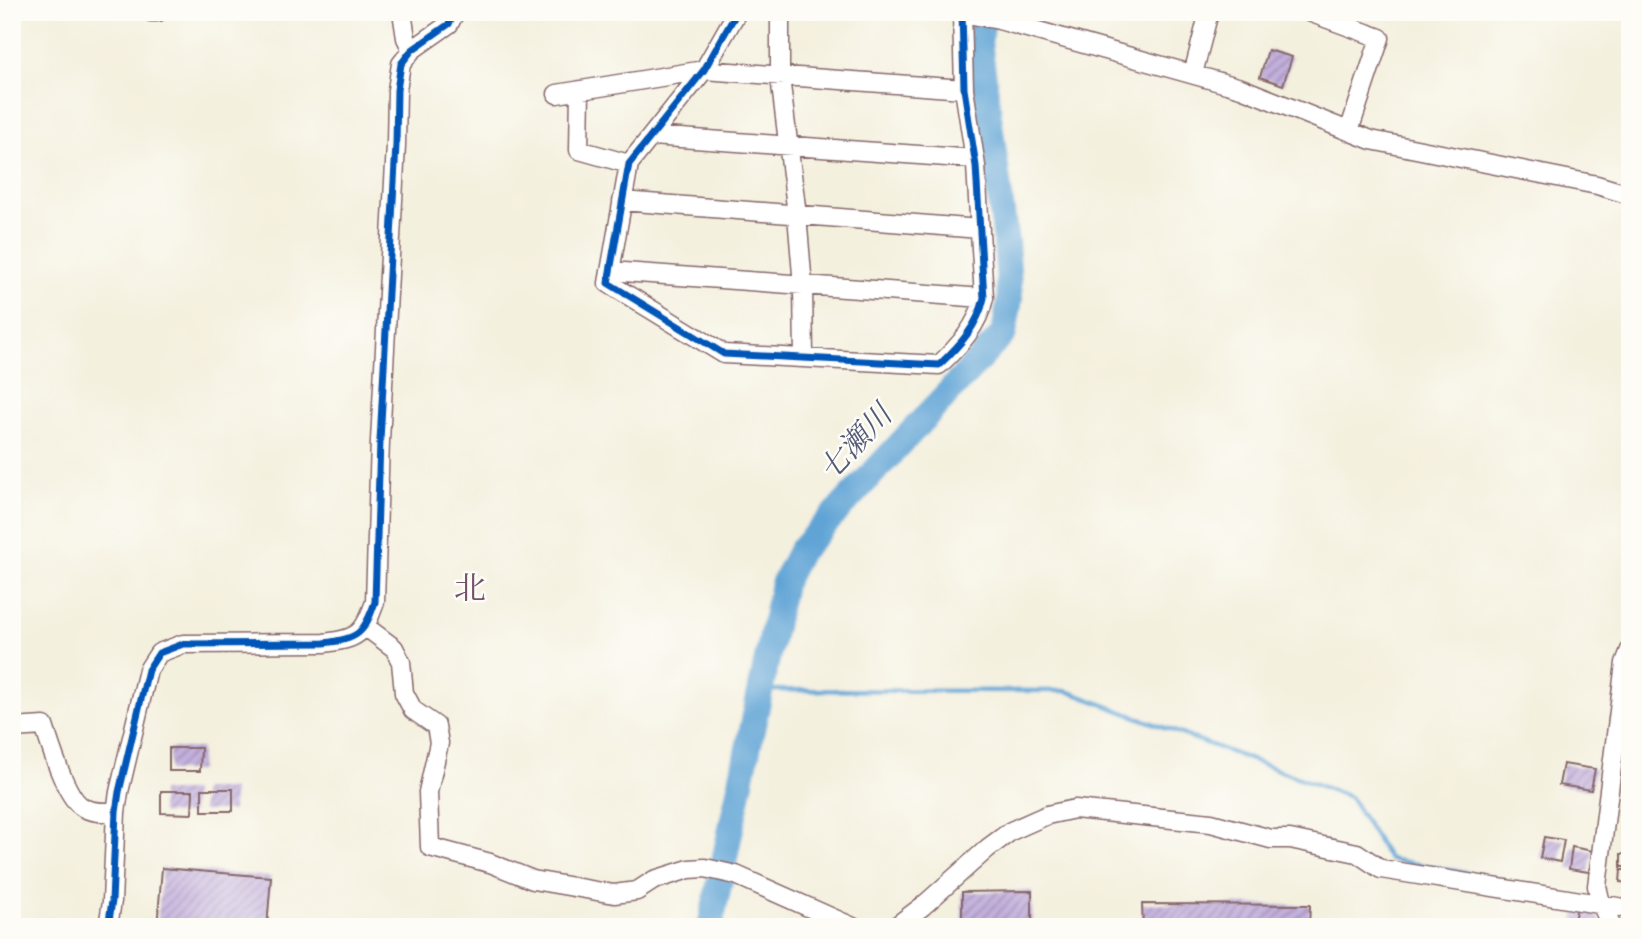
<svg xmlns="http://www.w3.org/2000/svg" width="1642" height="939" font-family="'Libre Bodoni','Noto Serif JP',serif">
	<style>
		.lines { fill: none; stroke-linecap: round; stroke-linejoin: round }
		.stream { stroke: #61a4d6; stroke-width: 4.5 }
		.river { stroke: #61a4d6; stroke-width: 26 }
		.building { fill: url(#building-hatch) }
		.minor-casing { stroke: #86686a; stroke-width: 21 }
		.minor { stroke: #fff; stroke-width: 18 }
		.cycleway-casing { stroke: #fdfcf7; stroke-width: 11 }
		.cycleway { stroke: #0057b8; stroke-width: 7 }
		.labels { text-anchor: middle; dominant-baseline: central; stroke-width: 5; stroke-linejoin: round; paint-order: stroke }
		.water-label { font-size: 30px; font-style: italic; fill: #545b78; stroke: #fdfcf7 }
		.quarter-label { font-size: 32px; fill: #745269; stroke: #fdfcf7 }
	</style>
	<defs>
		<pattern id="building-hatch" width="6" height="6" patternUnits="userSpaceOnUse" patternTransform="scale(1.75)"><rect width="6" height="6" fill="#c3b0dd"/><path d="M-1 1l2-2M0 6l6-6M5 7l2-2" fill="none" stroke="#a08fb3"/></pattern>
	</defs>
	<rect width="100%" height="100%" fill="#fdfcf7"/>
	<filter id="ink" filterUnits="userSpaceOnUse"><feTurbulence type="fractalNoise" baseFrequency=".0143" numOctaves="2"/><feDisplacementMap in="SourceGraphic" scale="14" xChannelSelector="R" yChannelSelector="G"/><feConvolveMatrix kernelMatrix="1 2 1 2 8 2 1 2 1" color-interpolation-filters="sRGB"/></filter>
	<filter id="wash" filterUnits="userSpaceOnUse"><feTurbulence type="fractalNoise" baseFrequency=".00686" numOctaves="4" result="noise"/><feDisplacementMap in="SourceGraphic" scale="28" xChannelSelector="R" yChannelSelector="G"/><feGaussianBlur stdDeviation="1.57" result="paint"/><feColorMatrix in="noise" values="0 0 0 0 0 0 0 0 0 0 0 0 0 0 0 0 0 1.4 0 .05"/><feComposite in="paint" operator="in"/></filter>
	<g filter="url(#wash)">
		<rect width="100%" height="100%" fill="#f4f0de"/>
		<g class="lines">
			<path class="stream" d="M 760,690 L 1067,691 L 1350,797 L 1389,859 L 1505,880"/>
			<path class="river" d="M 710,927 L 783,584 L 800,551 L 1004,333 L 1010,299 L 1006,242 L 979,42 L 985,12"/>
		</g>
		<g id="blocks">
			<path class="building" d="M 1268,50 L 1292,57 L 1283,85 L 1260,77 Z
				M 169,748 L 201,748 L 200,771 L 169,771 Z
				M 1563,764 L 1595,769 L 1591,790 L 1559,785 Z
				M 202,789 L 233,789 L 233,811 L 202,811 Z
				M 161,791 L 193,791 L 192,814 L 161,813 Z
				M 1622,804 L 1630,804 L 1630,821 L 1622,820 Z
				M 1623,829 L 1630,829 L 1630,841 L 1623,841 Z
				M 1544,837 L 1564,840 L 1560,862 L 1540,858 Z
				M 1572,847 L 1593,851 L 1589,872 L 1569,869 Z
				M 1621,854 L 1630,854 L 1630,867 L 1621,867 Z
				M 162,868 L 271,877 L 267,927 L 157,927 Z
				M 1621,870 L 1630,870 L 1630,883 L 1620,882 Z
				M 1032,891 L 1032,923 L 962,924 L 962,892 Z
				M 1142,904 L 1310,905 L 1309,927 L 1143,927 Z
				M 1577,908 L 1595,910 L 1602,927 L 1572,927 Z"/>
		</g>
	</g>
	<g filter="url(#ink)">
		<use href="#blocks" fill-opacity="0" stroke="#86686a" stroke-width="2"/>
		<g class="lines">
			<g class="minor-casing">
				<path id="minor" d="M 151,12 L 158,12
					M 402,12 L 406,38 L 412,50
					M 737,12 L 704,70 L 629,164 L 608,283 L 724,354 L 939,365 C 959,346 978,326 984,298 L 976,166 L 964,89 L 962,12
					M 780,12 L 780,77 L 797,215 L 803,286 L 804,358
					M 957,12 L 999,20 L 1241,88 L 1371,140 L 1597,185 L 1630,195
					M 1309,12 L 1380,38 L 1349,131
					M 1193,74 L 1209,12
					M 580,90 L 579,150 L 629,164
					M 557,94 L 704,70 L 964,89
					M 652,136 L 975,159
					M 622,201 L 980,229
					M 610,271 L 984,298
					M 366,627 L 394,648 L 401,662 L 404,693 L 413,710 L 436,726 L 439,743 L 428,792 L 430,847 L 490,863 L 533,880 L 614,894 L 637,891 L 654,880 L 689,869 L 705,868 L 736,875 L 853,927
					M 12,728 L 44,726 C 50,744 66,800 84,808 C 93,813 106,812 116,812
					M 108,927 L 112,901 L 116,812 L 119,792 L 148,670 L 159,653 L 183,644 L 324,643 C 358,639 364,634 375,602 L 380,441 L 396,145 L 397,90 L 401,64 L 412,50 L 449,24 L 455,12
					M 895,927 L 923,906 L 988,848 L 1011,831 L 1047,815 L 1075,809 L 1211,823 L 1271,839 L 1290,839 L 1357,853 L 1381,869 L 1630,909
					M 1612,927 L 1601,904 L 1597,886 L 1625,663 L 1630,650"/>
			</g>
			<use href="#minor" class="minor"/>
			<g class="cycleway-casing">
				<path id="cycleway" d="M 737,12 L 704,70 L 629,164 L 608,283 L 724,354 L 939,365 C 959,346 978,326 984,298 L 976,166 L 964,89 L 962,12
					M 108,927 L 112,901 L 116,812 L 119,792 L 148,670 L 159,653 L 183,644 L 324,643 C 358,639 364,634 375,602 L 380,441 L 396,145 L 397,90 L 401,64 L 412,50 L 449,24 L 455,12"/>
			</g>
			<use href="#cycleway" class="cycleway"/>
		</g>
	</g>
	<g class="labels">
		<g class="water-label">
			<text transform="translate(856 443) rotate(-47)">七瀬川</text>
		</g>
		<g class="quarter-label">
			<text x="470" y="589">北</text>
		</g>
	</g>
	<rect width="1642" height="939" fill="none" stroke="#fdfcf7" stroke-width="42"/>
</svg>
